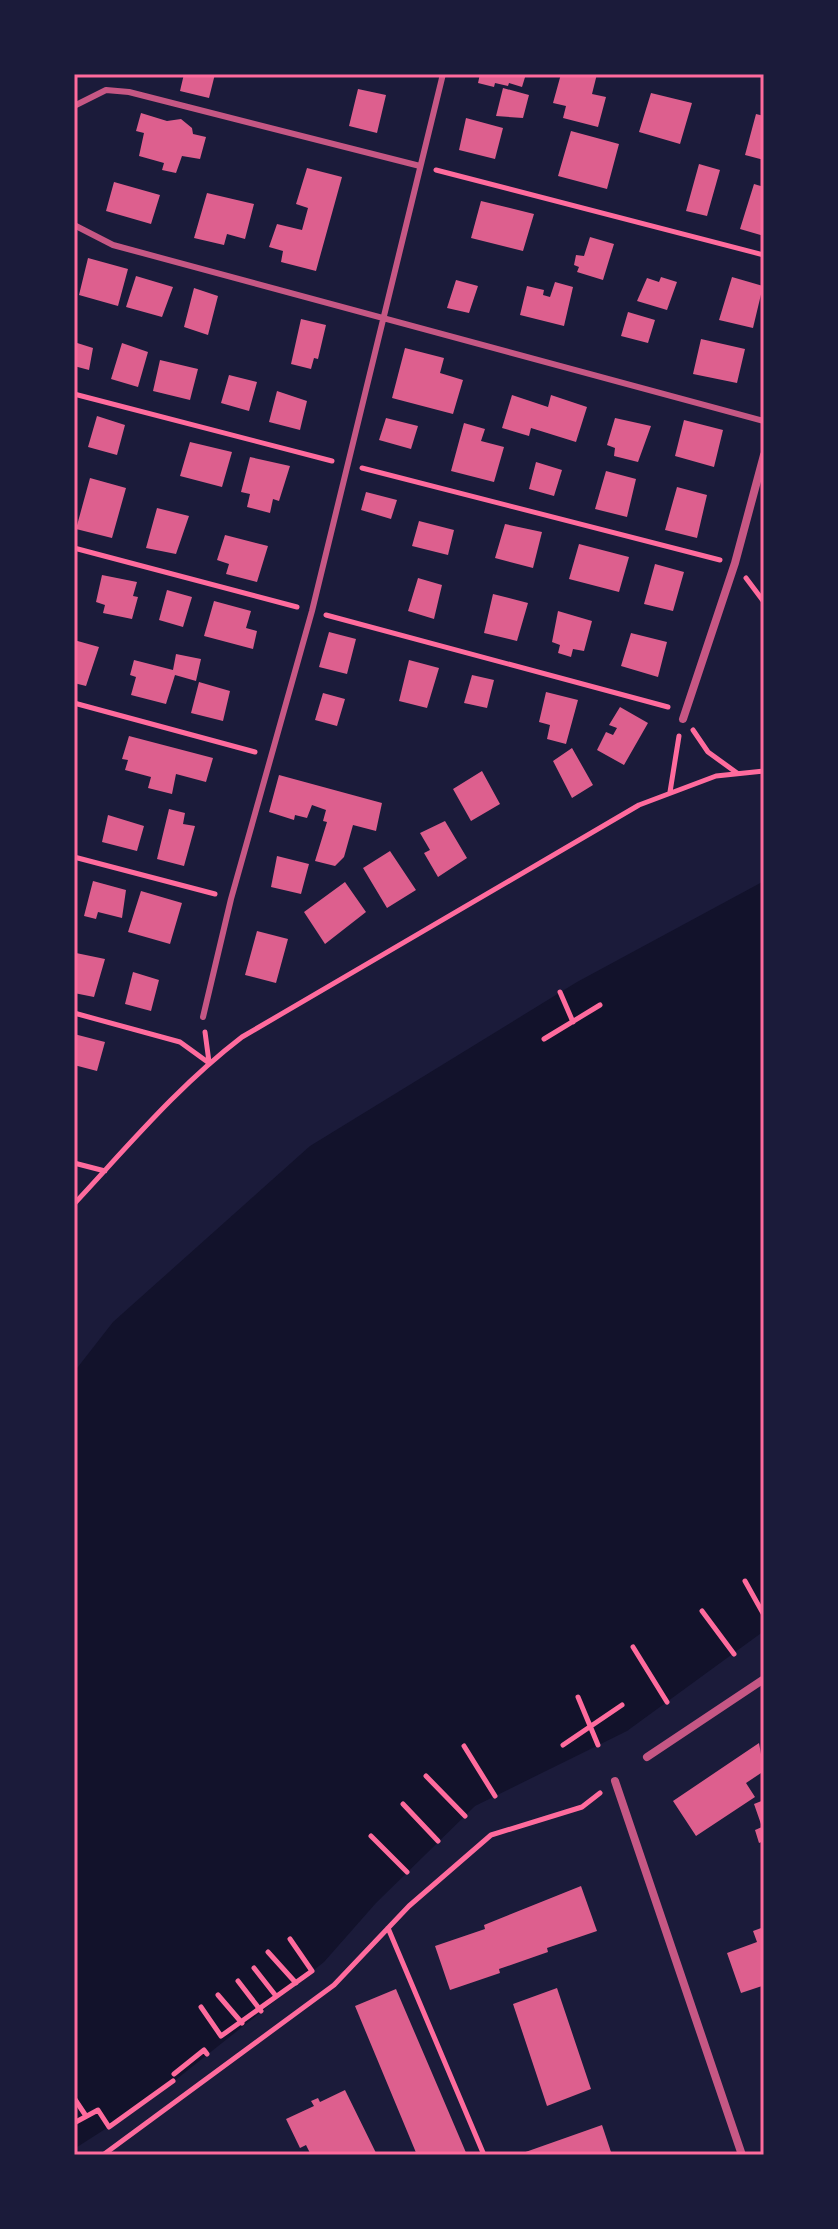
<svg xmlns="http://www.w3.org/2000/svg" width="838" height="2229" font-family="'Nunito Sans',sans-serif">
	<style>
		.water { fill: #12122b }
		.building { fill: #dd5f8e }
		.lines { fill: none; stroke-linecap: round; stroke-linejoin: round }
		.path { stroke: #ff6b9d; stroke-width: 5 }
		.service { stroke: #c65784; stroke-width: 6 }
		.minor { stroke: #c65784; stroke-width: 8 }
		.neatline { fill: none; stroke: #ff6b9d; stroke-width: 3 }
	</style>
	<rect width="100%" height="100%" fill="#1b1b3a"/>
	<path class="water" d="M 764,881 L 764,1631 L 627,1731 L 475,1806 L 376,1903 L 324,1962 L 149,2101 L 74,2149 L 74,1372 L 113,1322 L 310,1146 L 577,982 Z"/>
	<path class="building" d="M 184,74 L 215,74 L 209,98 L 180,91 Z
		M 480,74 L 526,74 L 522,87 L 509,83 L 508,86 L 495,83 L 494,87 L 478,83 Z
		M 561,74 L 597,74 L 592,94 L 606,97 L 598,127 L 563,118 L 566,106 L 553,103 Z
		M 503,88 L 529,95 L 523,118 L 496,116 Z
		M 358,89 L 386,95 L 377,133 L 349,126 Z
		M 651,93 L 692,103 L 680,144 L 639,132 Z
		M 141,113 L 167,121 L 181,119 L 192,128 L 193,134 L 206,137 L 200,159 L 182,156 L 176,173 L 162,170 L 164,163 L 139,156 L 144,133 L 136,131 Z
		M 756,114 L 764,116 L 764,160 L 745,155 Z
		M 466,118 L 503,128 L 495,159 L 459,150 Z
		M 571,131 L 619,144 L 607,189 L 558,176 Z
		M 699,164 L 720,170 L 707,216 L 686,211 Z
		M 307,168 L 342,177 L 316,271 L 281,262 L 283,251 L 269,247 L 277,224 L 302,230 L 308,208 L 296,204 Z
		M 114,182 L 160,195 L 151,224 L 106,211 Z
		M 754,184 L 764,187 L 764,236 L 740,229 Z
		M 207,193 L 254,204 L 245,239 L 227,234 L 224,245 L 194,238 Z
		M 481,201 L 534,214 L 523,251 L 471,238 Z
		M 590,237 L 614,244 L 603,280 L 577,272 L 579,267 L 574,265 L 576,255 L 584,256 Z
		M 88,258 L 128,269 L 118,306 L 79,295 Z
		M 136,276 L 173,287 L 162,317 L 126,307 Z
		M 661,277 L 677,282 L 667,310 L 637,301 L 647,278 L 659,282 Z
		M 732,277 L 763,286 L 753,328 L 719,320 Z
		M 456,280 L 478,286 L 469,313 L 447,308 Z
		M 555,282 L 573,287 L 564,326 L 520,315 L 527,286 L 544,290 L 543,295 L 550,297 Z
		M 194,288 L 218,296 L 208,335 L 184,327 Z
		M 628,312 L 655,320 L 648,343 L 621,336 Z
		M 301,319 L 326,325 L 318,359 L 314,358 L 311,369 L 291,364 Z
		M 701,339 L 745,349 L 737,383 L 693,374 Z
		M 74,342 L 93,348 L 89,370 L 74,366 Z
		M 122,343 L 148,352 L 138,387 L 111,379 Z
		M 405,348 L 444,358 L 440,373 L 463,380 L 453,414 L 392,398 Z
		M 160,360 L 198,369 L 190,400 L 153,391 Z
		M 229,375 L 257,382 L 249,411 L 221,403 Z
		M 277,391 L 307,401 L 300,430 L 269,422 Z
		M 512,395 L 548,407 L 551,395 L 587,407 L 576,442 L 531,428 L 529,436 L 502,428 Z
		M 97,416 L 125,425 L 117,455 L 88,447 Z
		M 386,418 L 418,426 L 411,449 L 379,440 Z
		M 615,418 L 651,426 L 638,462 L 614,456 L 615,448 L 607,445 Z
		M 684,420 L 723,430 L 714,467 L 675,456 Z
		M 464,423 L 485,429 L 481,441 L 504,447 L 494,482 L 451,471 Z
		M 190,442 L 232,452 L 222,487 L 180,476 Z
		M 250,457 L 290,466 L 279,501 L 273,499 L 270,513 L 247,507 L 250,494 L 241,492 Z
		M 536,462 L 562,470 L 554,496 L 529,489 Z
		M 606,471 L 636,479 L 627,517 L 595,509 Z
		M 90,478 L 126,488 L 112,538 L 76,529 Z
		M 677,487 L 707,495 L 697,538 L 665,530 Z
		M 366,492 L 397,500 L 391,519 L 361,510 Z
		M 157,508 L 189,516 L 176,554 L 146,548 Z
		M 419,521 L 454,530 L 448,555 L 412,546 Z
		M 505,524 L 542,532 L 533,568 L 495,558 Z
		M 225,535 L 268,546 L 257,582 L 226,574 L 229,564 L 217,560 Z
		M 579,544 L 629,557 L 619,592 L 569,579 Z
		M 655,564 L 684,572 L 673,611 L 644,604 Z
		M 102,575 L 137,582 L 133,596 L 138,597 L 132,619 L 103,613 L 105,605 L 96,602 Z
		M 418,578 L 442,585 L 434,619 L 408,611 Z
		M 167,590 L 192,597 L 183,627 L 159,620 Z
		M 493,594 L 528,603 L 517,641 L 484,633 Z
		M 214,601 L 251,611 L 246,628 L 257,631 L 253,649 L 204,636 Z
		M 558,611 L 592,621 L 584,651 L 573,649 L 571,657 L 558,653 L 560,645 L 552,642 Z
		M 329,632 L 356,639 L 347,674 L 319,667 Z
		M 631,633 L 667,642 L 658,677 L 621,666 Z
		M 74,640 L 99,647 L 86,686 L 74,683 Z
		M 176,654 L 201,659 L 196,681 L 175,675 L 166,704 L 131,695 L 136,677 L 130,675 L 134,660 L 173,670 Z
		M 409,660 L 439,668 L 427,708 L 399,701 Z
		M 472,675 L 494,680 L 487,708 L 464,703 Z
		M 199,682 L 230,691 L 223,721 L 191,713 Z
		M 546,692 L 578,700 L 566,744 L 547,739 L 550,725 L 539,722 Z
		M 323,693 L 345,699 L 337,726 L 315,720 Z
		M 620,707 L 648,723 L 624,765 L 597,750 L 606,732 L 613,735 L 617,728 L 609,725 Z
		M 129,736 L 213,758 L 206,782 L 176,774 L 172,794 L 148,788 L 151,777 L 125,770 L 128,760 L 122,759 Z
		M 572,748 L 593,785 L 572,798 L 553,761 Z
		M 482,771 L 500,804 L 471,821 L 453,789 Z
		M 279,775 L 382,803 L 376,831 L 353,825 L 344,857 L 335,866 L 315,861 L 327,822 L 323,821 L 326,810 L 312,805 L 307,818 L 295,815 L 294,820 L 269,812 Z
		M 169,809 L 185,813 L 183,824 L 195,826 L 184,866 L 157,859 Z
		M 108,815 L 144,826 L 137,851 L 102,842 Z
		M 445,821 L 467,858 L 438,877 L 424,853 L 430,850 L 420,833 Z
		M 390,851 L 416,890 L 387,908 L 363,868 Z
		M 277,856 L 309,864 L 301,894 L 271,887 Z
		M 93,881 L 126,890 L 122,918 L 98,912 L 96,919 L 84,916 Z
		M 345,882 L 366,912 L 325,944 L 304,912 Z
		M 141,891 L 182,903 L 170,944 L 128,932 Z
		M 257,931 L 288,939 L 276,983 L 245,975 Z
		M 76,953 L 105,959 L 94,997 L 74,993 Z
		M 133,972 L 159,980 L 151,1011 L 125,1004 Z
		M 74,1034 L 105,1042 L 97,1071 L 74,1065 Z
		M 759,1743 L 764,1771 L 746,1783 L 755,1797 L 696,1836 L 673,1801 Z
		M 764,1800 L 764,1841 L 759,1843 L 755,1830 L 762,1827 L 754,1804 Z
		M 581,1886 L 597,1931 L 547,1948 L 548,1952 L 499,1969 L 500,1973 L 450,1990 L 435,1946 L 485,1929 L 484,1925 Z
		M 764,1927 L 764,1992 L 762,1986 L 741,1993 L 727,1953 L 757,1942 L 753,1931 Z
		M 557,1988 L 591,2089 L 547,2106 L 513,2004 Z
		M 396,1989 L 438,2087 L 467,2155 L 417,2155 L 355,2006 Z
		M 345,2090 L 377,2155 L 311,2155 L 306,2145 L 300,2148 L 286,2119 L 314,2106 L 311,2101 L 318,2098 L 320,2102 Z
		M 602,2125 L 612,2155 L 517,2155 Z"/>
	<g class="lines">
		<path class="path" d="M 436,170 L 764,255
			M 74,394 L 332,461
			M 362,468 L 720,560
			M 74,548 L 297,607
			M 746,578 L 764,602
			M 326,615 L 668,707
			M 74,703 L 255,752
			M 693,730 L 708,752 L 737,773
			M 670,792 L 679,736
			M 74,857 L 215,894
			M 560,992 L 573,1022
			M 74,1013 L 180,1042 L 209,1063
			M 205,1032 L 209,1062
			M 544,1039 L 600,1005
			M 74,1163 L 105,1171
			M 74,1204 C 129,1145 178,1086 242,1037 L 639,805 L 716,776 L 764,771
			M 745,1581 L 764,1615
			M 702,1611 L 734,1654
			M 633,1647 L 667,1702
			M 578,1697 L 598,1745
			M 563,1745 L 622,1705
			M 464,1746 L 495,1796
			M 426,1776 L 465,1816
			M 403,1804 L 438,1841
			M 371,1836 L 407,1872
			M 388,1928 L 484,2155
			M 268,1952 L 296,1983
			M 254,1968 L 276,1996
			M 238,1981 L 261,2011
			M 218,1995 L 242,2023
			M 201,2007 L 221,2036 L 312,1971 L 290,1939
			M 174,2074 L 204,2050 L 207,2054
			M 74,2098 L 86,2116
			M 74,2123 L 98,2110 L 109,2127 L 173,2081
			M 103,2155 L 334,1985 L 409,1906 L 491,1835 L 582,1807 L 600,1793"/>
		<path class="service" d="M 74,106 L 106,90 L 129,92 L 420,166
			M 74,225 L 113,245 L 764,421
			M 203,1017 L 231,899 L 312,611 L 443,74"/>
		<path class="minor" d="M 683,719 L 735,563 L 764,455
			M 647,1757 L 764,1679
			M 615,1781 L 742,2155"/>
	</g>
	<rect width="838" height="2229" fill="none" stroke="#1b1b3a" stroke-width="152"/>
	<rect x="76" y="76" width="686" height="2077" class="neatline"/>
</svg>
